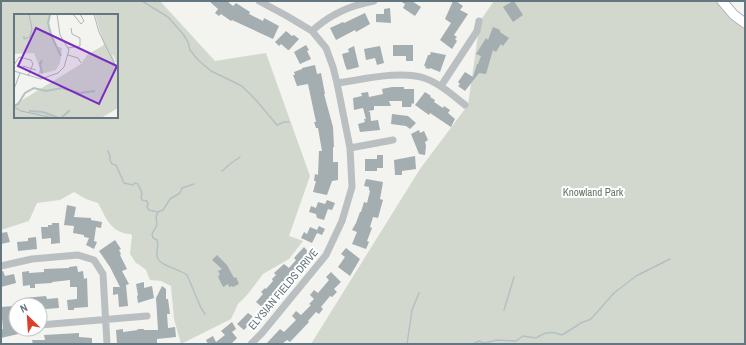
<svg xmlns="http://www.w3.org/2000/svg" width="746" height="345" font-family="'Archivo Narrow',sans-serif">
	<style>
		.green { fill: #d3d8cf; fill-rule: evenodd }
		.lines { fill: none; stroke-linecap: round; stroke-linejoin: round }
		.stream { stroke: #b3c1c4; stroke-width: 1.5 }
		.building { fill: #a4adb0 }
		.major-casing { stroke: #aeb3b6; stroke-width: 11 }
		.minor { stroke: #babfc1; stroke-width: 7 }
		.major { stroke: #fff; stroke-width: 9 }
		.labels { text-anchor: middle; dominant-baseline: central; stroke-width: 4; stroke-linejoin: round; paint-order: stroke }
		.park-label { font-size: 11px; fill: #687662; stroke: #fff }
		.street-label { font-size: 11px; fill: #64767f; stroke: #fff }
		.inset-river { fill: none; stroke: #b3c1c4; stroke-width: 2 }
		.inset-road { fill: none; stroke: #adb6b8; stroke-width: 1 }
		.view { fill: #7b2cbf; fill-opacity: 0.15; stroke: #7b2cbf; stroke-width: 2 }
		.inset-edge { fill: none; stroke: #64767f; stroke-width: 2 }
	</style>
	<rect width="100%" height="100%" fill="#f3f3ef"/>
	<path class="green" d="M 1,1 L 160,1 L 215,61 L 266,53 L 310,176 L 289,236 L 303,241 L 289,259 L 263,274 L 248,294 L 238,304 L 231,319 L 181,344 L 174,319 L 171,286 L 161,281 L 150,280 L 146,270 L 138,264 L 136,263 L 130,254 L 132,235 L 130,234 C 111,233 106,218 98,203 L 86,199 L 74,192 L 60,200 L 37,203 L 29,221 L 1,230 ZM 15,15 L 117,15 L 117,117 L 15,117 Z
		M 494,1 L 724,1 L 745,20 L 745,344 L 311,344 L 420,169 L 468,105 L 480,21 Z"/>
	<g class="lines">
		<path class="stream" d="M 142,1 L 168,17 L 183,34 L 188,42 L 190,50 L 198,60 L 211,71 L 236,83 L 243,87 L 255,99 L 277,125 L 284,122 L 289,122
			M 108,151 L 110,156 L 110,160 L 112,164 L 116,165 L 124,183 L 133,185 L 135,183 L 138,184 L 142,193 L 141,197 L 142,200 L 147,201 L 148,204 L 147,207 L 149,210 L 158,212 L 163,210 L 170,199 L 180,193 L 182,188 L 194,184
			M 222,171 L 230,164 L 240,157
			M 158,212 L 156,217 L 157,225 L 152,234 L 153,238 L 157,240 C 159,246 156,250 157,256 C 158,266 180,269 187,275 L 201,308 L 205,314
			M 504,310 L 514,277
			M 407,344 L 412,310 L 419,293
			M 473,344 L 479,341 L 484,343 L 497,340 L 516,341 L 523,336 L 536,338 C 545,332 551,331 562,335 L 581,323 L 591,319 L 614,293 L 636,276 L 670,259"/>
	</g>
	<path class="building" d="M 209,1 L 227,1 L 233,6 L 236,3 L 250,12 L 249,14 L 263,21 L 264,18 L 279,26 L 273,39 L 232,20 L 231,21 L 221,14 L 219,16 L 215,13 L 218,9 Z
		M 400,1 L 412,1 L 421,7 L 415,16 L 403,8 L 405,4 Z
		M 453,1 L 456,1 L 463,6 L 460,10 L 468,14 L 454,35 L 457,37 L 455,39 L 457,41 L 452,49 L 440,40 L 451,23 L 445,19 Z
		M 513,1 L 514,1 L 523,15 L 513,22 L 503,7 Z
		M 390,8 L 391,23 L 376,22 L 376,14 L 384,14 L 384,9 Z
		M 365,13 L 370,24 L 356,32 L 355,30 L 336,40 L 330,28 L 343,22 L 344,23 Z
		M 493,27 L 500,30 L 500,32 L 509,38 L 503,46 L 501,44 L 496,52 L 493,50 L 486,74 L 479,73 L 465,91 L 458,86 L 460,84 L 458,82 L 465,72 L 473,77 L 477,64 L 478,64 L 481,56 L 476,54 L 486,38 L 488,40 Z
		M 286,31 L 292,36 L 294,35 L 299,39 L 289,50 L 288,50 L 281,44 L 279,46 L 275,42 Z
		M 306,45 L 309,50 L 307,51 L 311,59 L 300,64 L 294,52 Z
		M 393,45 L 413,45 L 413,61 L 406,61 L 406,56 L 393,56 Z
		M 354,46 L 359,67 L 347,70 L 345,65 L 342,54 L 349,52 L 348,49 Z
		M 380,46 L 384,63 L 377,65 L 375,58 L 366,60 L 364,49 Z
		M 431,52 L 446,55 L 440,72 L 430,68 L 430,69 L 425,68 L 426,66 L 424,66 L 428,55 L 430,55 Z
		M 315,65 L 317,74 L 321,73 L 325,94 L 324,94 L 333,127 L 334,147 L 333,147 L 333,162 L 338,162 L 338,180 L 332,181 L 327,195 L 313,192 L 316,181 L 314,181 L 315,174 L 318,175 L 319,151 L 322,151 L 318,128 L 316,128 L 314,122 L 316,122 L 308,84 L 297,86 L 293,75 L 295,75 L 294,72 L 302,69 L 302,68 Z
		M 392,87 L 404,87 L 404,89 L 414,89 L 414,104 L 412,103 L 411,107 L 402,107 L 402,101 L 389,101 L 391,106 L 374,106 L 374,110 L 368,111 L 370,112 L 371,121 L 378,120 L 380,130 L 360,132 L 358,124 L 365,122 L 364,119 L 366,119 L 363,108 L 354,110 L 353,98 L 362,96 L 361,93 L 368,92 L 369,97 L 383,94 L 382,89 Z
		M 425,92 L 431,96 L 430,97 L 435,100 L 434,102 L 443,108 L 444,106 L 450,110 L 448,113 L 455,119 L 451,127 L 430,113 L 429,115 L 415,105 Z
		M 392,114 L 408,116 L 416,123 L 410,129 L 406,126 L 391,124 Z
		M 419,130 L 420,133 L 424,131 L 428,140 L 425,142 L 426,146 L 425,155 L 419,154 L 411,134 Z
		M 377,155 L 383,155 L 383,168 L 377,168 L 377,171 L 365,171 L 365,159 L 377,159 Z
		M 415,156 L 416,169 L 402,171 L 402,175 L 395,175 L 394,160 Z
		M 366,179 L 383,182 L 380,199 L 383,200 L 378,218 L 373,217 L 370,227 L 372,228 L 367,241 L 369,242 L 366,249 L 352,244 L 357,232 L 352,230 L 356,223 L 360,212 L 361,212 L 364,202 L 367,203 L 370,191 L 369,190 L 369,187 L 364,186 Z
		M 327,200 L 335,203 L 332,210 L 328,209 L 324,220 L 317,218 L 316,214 L 309,212 L 311,206 L 316,208 L 318,202 L 325,204 Z
		M 67,205 L 76,207 L 74,217 L 91,218 L 91,220 L 102,222 L 101,228 L 96,227 L 94,241 L 97,242 L 94,249 L 86,245 L 89,238 L 84,237 L 84,235 L 73,233 L 74,226 L 64,225 Z
		M 52,223 L 59,223 L 60,243 L 51,244 L 51,238 L 42,239 L 41,227 L 48,227 L 48,225 L 52,225 Z
		M 319,226 L 325,229 L 322,235 L 317,233 L 312,243 L 301,238 L 304,232 L 307,234 L 310,227 L 317,230 Z
		M 7,232 L 10,242 L 1,244 L 1,233 Z
		M 36,237 L 37,249 L 18,251 L 17,242 L 28,241 L 28,238 Z
		M 115,240 L 121,249 L 119,250 L 121,254 L 120,255 L 127,269 L 122,271 L 129,284 L 126,285 L 128,306 L 119,307 L 118,294 L 113,295 L 113,287 L 120,287 L 110,267 L 99,251 Z
		M 304,247 L 311,255 L 288,281 L 286,279 L 276,289 L 279,292 L 264,309 L 256,302 L 263,294 L 261,292 L 265,288 L 266,289 L 273,281 L 272,279 L 276,275 L 274,273 L 284,264 L 289,268 L 296,260 L 294,258 Z
		M 346,248 L 360,259 L 350,276 L 338,267 L 345,257 L 341,254 Z
		M 217,255 L 227,265 L 234,278 L 236,277 L 239,284 L 233,287 L 232,286 L 229,287 L 228,284 L 223,287 L 219,279 L 218,276 L 220,275 L 218,271 L 222,269 L 212,260 Z
		M 77,266 L 78,272 L 83,271 L 84,279 L 87,278 L 88,307 L 74,308 L 74,310 L 68,310 L 67,300 L 77,299 L 77,287 L 70,287 L 70,280 L 52,282 L 52,283 L 35,284 L 35,288 L 30,288 L 30,285 L 23,286 L 22,272 L 29,271 L 29,273 L 44,272 L 44,269 L 69,268 L 69,267 Z
		M 1,271 L 3,271 L 5,276 L 14,274 L 16,283 L 1,287 Z
		M 331,272 L 341,282 L 334,289 L 337,292 L 332,297 L 330,296 L 321,307 L 323,309 L 319,314 L 316,312 L 308,321 L 309,322 L 290,342 L 287,340 L 282,344 L 266,344 L 280,329 L 284,332 L 296,320 L 292,316 L 296,311 L 301,315 L 311,305 L 309,304 L 314,299 L 310,295 L 314,290 L 318,293 L 329,280 L 326,277 Z
		M 144,282 L 144,288 L 152,286 L 154,298 L 138,303 L 137,296 L 138,295 L 136,284 Z
		M 162,286 L 166,289 L 166,299 L 168,299 L 170,314 L 167,314 L 168,328 L 175,327 L 176,337 L 157,339 L 157,343 L 117,344 L 116,330 L 123,329 L 123,332 L 138,330 L 137,329 L 144,329 L 144,330 L 158,330 L 156,298 Z
		M 46,296 L 47,299 L 58,298 L 59,308 L 46,309 L 46,311 L 40,311 L 40,305 L 25,305 L 24,298 Z
		M 13,306 L 18,334 L 1,338 L 1,329 L 3,329 L 1,307 Z
		M 248,313 L 255,318 L 244,330 L 237,324 Z
		M 232,322 L 236,329 L 232,332 L 237,338 L 231,344 L 208,344 L 206,340 L 213,336 L 216,342 L 225,335 L 221,331 Z
		M 79,333 L 79,337 L 92,338 L 92,344 L 33,344 L 32,340 L 45,340 L 44,335 Z"/>
	<g class="lines">
		<g class="major-casing">
			<path id="major" d="M 722,1 L 734,15 L 745,23"/>
		</g>
		<path class="minor" d="M 312,31 C 329,15 352,5 374,1
			M 337,83 C 361,80 400,70 424,78 C 439,83 453,95 465,105
			M 441,86 L 477,31 L 479,21
			M 350,148 L 393,140
			M 1,266 L 32,259 L 78,255 L 94,260 L 103,274 L 107,344
			M 40,325 L 147,316
			M 251,344 L 262,333 L 326,255 L 342,221 L 352,187 L 350,148 L 337,83 L 333,67 L 326,48 L 312,31 L 287,16 L 259,1"/>
		<use href="#major" class="major"/>
	</g>
	<g class="labels">
		<g class="park-label">
			<text x="593" y="192">Knowland Park</text>
		</g>
		<g class="street-label">
			<text transform="translate(283 289) rotate(-50)">ELYSIAN FIELDS DRIVE</text>
		</g>
	</g>
	<g transform="translate(14 14)">
		<rect width="104" height="104" fill="#f3f3ef"/>
		<path d="M 0,0 L 37,0 L 35,10 L 42,32 L 48,34 L 46,49 L 42,56 L 24,61 L 26,54 L 20,39 L 0,40 ZM 81,0 L 104,0 L 104,55 L 100,42 L 98,40 L 104,57 L 104,94 L 87,104 L 0,104 L 0,91 L 67,50 L 73,41 L 90,31 Z" fill="#d3d8cf"/>
		<path class="inset-river" d="M 36,0 L 34,9 L 37,21 L 47,42M 28,59 L 26,50 L 28,46M 0,89 L 1,92 L 4,90 L 11,79 L 20,74 L 32,77 L 48,74 L 66,79 L 81,77M 15,97 L 29,98 L 45,104M 47,104 L 56,96"/>
		<path class="inset-road" d="M 59,0 L 67,10 L 70,7 L 66,0M 80,0 L 85,18 L 104,57M 10,22 L 10,25 L 16,23 L 18,15 L 15,0M 54,34 L 66,32 L 66,24 L 58,20 L 57,14M 54,41 L 64,44 L 67,49M 0,51 L 5,43 L 17,46 L 19,50 L 14,62M 9,52 L 22,56M 0,57 L 27,65 L 44,59 L 50,53 L 55,36 L 46,21 L 43,0M 0,75 L 6,59M 0,93 L 7,97 L 40,104"/>
		<path class="view" d="M 22,14 L 103,52 L 85,90 L 4,52 Z"/>
		<rect width="104" height="104" class="inset-edge"/>
	</g>
	<rect width="746" height="345" fill="none" stroke="#64767f" stroke-width="4"/>
	<g transform="translate(28 317) rotate(335)"><circle r="19" fill="#ffffff" stroke="#c1c8cc"/>
	<path d="M0-3L7 15L0 10L-7 15Z" fill="#d8402a"/>
	<text y="-6" font-size="11" font-weight="bold" text-anchor="middle" fill="#64767f">N</text>
	</g>
</svg>
